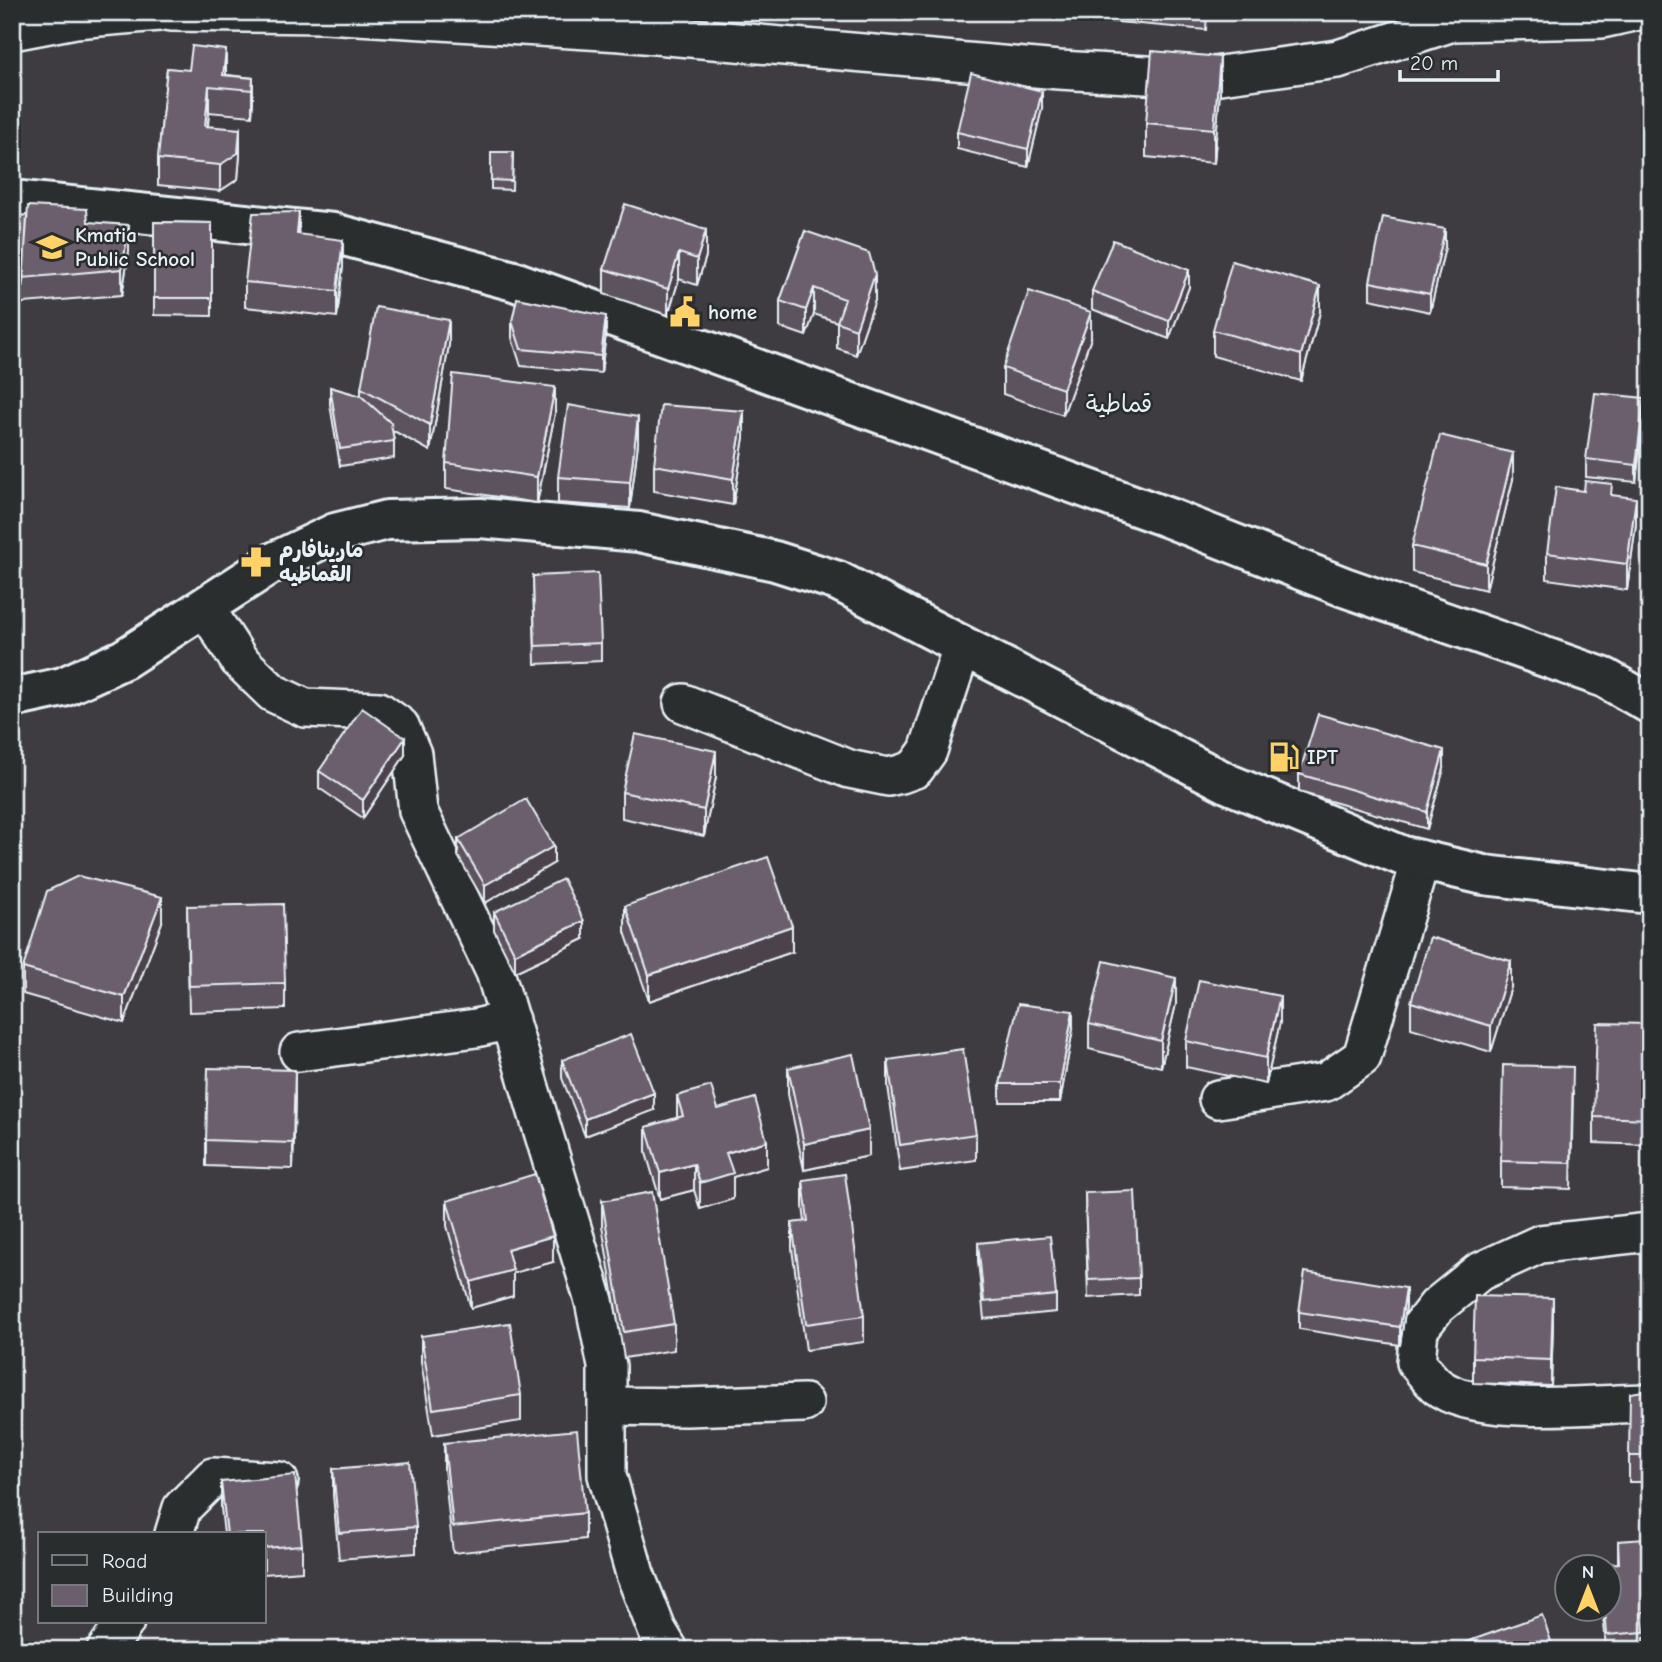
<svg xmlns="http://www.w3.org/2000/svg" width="1662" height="1662" font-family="'Comic Neue','Playpen Sans Arabic',sans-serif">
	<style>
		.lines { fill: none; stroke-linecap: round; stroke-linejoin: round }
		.minor-casing { stroke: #e8f1f8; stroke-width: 42 }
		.secondary-casing { stroke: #e8f1f8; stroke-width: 44 }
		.minor { stroke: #2a2d2e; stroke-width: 37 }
		.secondary { stroke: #2a2d2e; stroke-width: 38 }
		.wall { fill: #5d525e; stroke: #e8f1f8; stroke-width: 2 }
		.shaded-wall { fill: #4c424c; stroke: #e8f1f8; stroke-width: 2 }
		.building { fill: #6c5f6d; stroke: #e8f1f8; stroke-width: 2 }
		.labels { text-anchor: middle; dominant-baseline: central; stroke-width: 5; stroke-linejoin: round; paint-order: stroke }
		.poi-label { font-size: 21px; font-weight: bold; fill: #e8f1f8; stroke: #2a2d2e; text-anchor: start }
		.quarter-label { font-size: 24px; fill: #e8f1f8; stroke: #2a2d2e }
	</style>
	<rect width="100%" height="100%" fill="#3e3c41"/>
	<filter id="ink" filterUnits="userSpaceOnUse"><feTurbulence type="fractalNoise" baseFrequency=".0143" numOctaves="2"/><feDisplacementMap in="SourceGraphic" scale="14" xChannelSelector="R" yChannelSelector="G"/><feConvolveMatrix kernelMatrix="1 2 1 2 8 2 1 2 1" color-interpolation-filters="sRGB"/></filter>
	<g filter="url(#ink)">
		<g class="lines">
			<g class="minor-casing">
				<path id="minor" d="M 171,12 L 325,14 L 621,32 L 1059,70 L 1198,78 L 1338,59 L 1453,22 L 1602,19 L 1634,12
					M 12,31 L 75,19 L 159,12
					M 206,609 L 239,660 L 273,693 L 305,708 L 379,711 L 400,726 L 412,754 L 418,811 L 495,972 L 594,1301 L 607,1366 L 607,1475 L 635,1574 L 657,1630 L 669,1650
					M 683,703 L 849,769 L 888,777 L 901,774 L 915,769 L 928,751 L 962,647
					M 299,1052 L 476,1028 L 510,1020
					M 1218,1099 L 1326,1082 L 1362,1057 L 1421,860
					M 1650,1232 L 1540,1244 L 1479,1272 L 1437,1306 L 1419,1329 L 1416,1362 C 1422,1369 1429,1379 1437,1386 C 1477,1418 1600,1403 1650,1403
					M 607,1406 L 686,1407 L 804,1403
					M 174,1534 L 182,1508 L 213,1477 L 279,1481
					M 106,1650 L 125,1622"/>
			</g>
			<g class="secondary-casing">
				<path id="secondary" d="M 12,200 L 333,233 L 514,281 L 1169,518 L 1344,587 L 1605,678 L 1650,704
					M 12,698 L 63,687 L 124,659 L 274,562 L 335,533 L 387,520 L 480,518 L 639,532 L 775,561 L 838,581 L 1229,784 L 1403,856 L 1484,875 L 1650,894"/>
			</g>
			<use href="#minor" class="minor"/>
			<use href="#secondary" class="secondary"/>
		</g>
		<path class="wall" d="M 985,12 L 1031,12 L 1030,16 Z
			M 1096,12 L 1207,12 L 1206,30 L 1096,20 Z
			M 167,68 L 253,78 L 252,116 L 209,112 L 208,126 L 240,155 L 238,179 L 220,191 L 158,185 L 158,159 Z
			M 1220,91 L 1214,163 L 1146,157 L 1146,123 Z
			M 1042,108 L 1028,167 L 957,149 L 957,132 Z
			M 491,152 L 513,152 L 512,190 L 491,189 Z
			M 12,217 L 88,222 L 129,251 L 122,295 L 12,304 Z
			M 154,222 L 212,223 L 212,316 L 154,315 Z
			M 706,230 L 706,256 L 697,285 L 679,279 L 668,315 L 604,294 L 604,269 Z
			M 805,231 L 875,300 L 856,355 L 837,348 L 837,322 L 814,314 L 806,336 L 780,327 L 780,301 Z
			M 299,235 L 343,266 L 337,317 L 245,307 L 245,282 Z
			M 1445,247 L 1430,312 L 1370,299 L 1370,282 Z
			M 1189,287 L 1169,339 L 1092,309 L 1092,291 Z
			M 1320,312 L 1301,381 L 1213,356 L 1213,330 Z
			M 512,321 L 606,334 L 601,373 L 521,366 L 512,338 Z
			M 1091,338 L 1063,415 L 1003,394 L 1003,368 Z
			M 449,345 L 430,451 L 392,430 L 394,441 L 394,458 L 340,466 L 330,404 L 330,387 L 361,396 L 361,388 Z
			M 555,413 L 537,503 L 446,489 L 446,463 Z
			M 1644,416 L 1636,482 L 1586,477 L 1586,459 Z
			M 744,437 L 733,505 L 654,491 L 654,465 Z
			M 638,443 L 630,508 L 558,503 L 558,477 Z
			M 1513,479 L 1486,590 L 1412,572 L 1412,546 Z
			M 1612,495 L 1636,524 L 1627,590 L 1547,579 L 1547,553 Z
			M 1650,562 L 1650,625 L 1644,624 L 1644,606 Z
			M 533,576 L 601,643 L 601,661 L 535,664 Z
			M 405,755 L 363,818 L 319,788 L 319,771 Z
			M 1444,768 L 1427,829 L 1299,792 L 1299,774 Z
			M 716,777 L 704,836 L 622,818 L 622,792 Z
			M 458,839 L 554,863 L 485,903 L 458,856 Z
			M 187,906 L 285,983 L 285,1009 L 189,1012 Z
			M 625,906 L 792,952 L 649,1001 L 625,932 Z
			M 494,912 L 584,939 L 515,972 L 494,930 Z
			M 162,922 L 124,1023 L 23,994 L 23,968 Z
			M 1511,987 L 1491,1052 L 1411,1028 L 1411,1002 Z
			M 1176,1004 L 1161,1067 L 1089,1049 L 1089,1024 Z
			M 1280,1022 L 1266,1084 L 1186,1067 L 1186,1041 Z
			M 1650,1024 L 1650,1145 L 1594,1143 L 1594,1117 Z
			M 1073,1029 L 1060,1102 L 1000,1102 L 1000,1084 Z
			M 562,1060 L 654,1110 L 585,1136 L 562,1078 Z
			M 888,1060 L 976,1134 L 976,1160 L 900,1171 L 888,1086 Z
			M 788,1068 L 869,1156 L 804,1170 L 788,1094 Z
			M 1573,1093 L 1571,1189 L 1501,1187 L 1501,1161 Z
			M 295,1096 L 293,1169 L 206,1166 L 206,1140 Z
			M 677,1096 L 718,1109 L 767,1167 L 733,1177 L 733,1199 L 700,1209 L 694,1190 L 660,1199 L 646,1153 L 646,1127 L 677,1118 Z
			M 803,1180 L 864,1316 L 864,1342 L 806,1350 L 792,1249 L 792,1223 L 805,1222 L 803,1206 Z
			M 1085,1193 L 1139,1278 L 1139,1295 L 1088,1298 Z
			M 447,1201 L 553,1262 L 513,1273 L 513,1296 L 471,1308 L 447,1226 Z
			M 602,1201 L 674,1324 L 674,1350 L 624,1358 L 602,1226 Z
			M 978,1243 L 1056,1295 L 1056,1312 L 984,1319 L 978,1261 Z
			M 1406,1306 L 1400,1345 L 1299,1329 L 1299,1312 Z
			M 1553,1324 L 1551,1386 L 1473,1383 L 1473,1357 Z
			M 421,1336 L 521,1395 L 521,1421 L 433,1435 L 421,1362 Z
			M 1650,1390 L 1650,1482 L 1629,1482 L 1629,1456 Z
			M 444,1443 L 585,1513 L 585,1539 L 453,1553 L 444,1469 Z
			M 333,1469 L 416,1527 L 416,1553 L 339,1559 L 333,1495 Z
			M 221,1482 L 302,1545 L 302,1571 L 264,1574 L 264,1534 L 224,1534 L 221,1508 Z
			M 1618,1541 L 1647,1559 L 1650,1559 L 1650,1637 L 1644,1638 L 1644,1650 L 1606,1650 L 1603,1609 L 1609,1609 L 1618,1563 Z"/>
		<path class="shaded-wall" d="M 226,50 L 226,76 L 223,75 Z
			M 1220,57 L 1220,91 L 1214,163 L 1214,129 Z
			M 253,78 L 253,104 L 252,116 L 252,90 Z
			M 209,86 L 209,112 L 205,152 L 205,126 Z
			M 1042,91 L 1042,108 L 1028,167 L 1028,149 Z
			M 240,129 L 240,155 L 238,179 L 220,191 L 220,165 Z
			M 299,212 L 299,237 L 297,234 Z
			M 129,225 L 129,251 L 122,295 L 122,269 Z
			M 1445,229 L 1445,247 L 1430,312 L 1430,294 Z
			M 706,230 L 706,256 L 697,285 L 697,259 Z
			M 343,240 L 343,266 L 337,317 L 337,291 Z
			M 679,253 L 679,279 L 668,315 L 668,289 Z
			M 1189,270 L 1189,287 L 1169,339 L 1169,321 Z
			M 875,274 L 875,300 L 856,355 L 856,329 Z
			M 1320,286 L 1320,312 L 1301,381 L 1301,355 Z
			M 814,288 L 814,314 L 806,336 L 806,310 Z
			M 1091,312 L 1091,338 L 1063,415 L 1063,389 Z
			M 606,316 L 606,334 L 601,373 L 601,356 Z
			M 449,320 L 449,345 L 430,451 L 430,425 Z
			M 555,387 L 555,413 L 537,503 L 537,477 Z
			M 1644,398 L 1644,416 L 1636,482 L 1636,465 Z
			M 744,411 L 744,437 L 733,505 L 733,479 Z
			M 638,417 L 638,443 L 630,508 L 630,482 Z
			M 1513,453 L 1513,479 L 1486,590 L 1486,564 Z
			M 1636,498 L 1636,524 L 1627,590 L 1627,564 Z
			M 405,738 L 405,755 L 363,818 L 363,800 Z
			M 1444,750 L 1444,768 L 1427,829 L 1427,812 Z
			M 716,751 L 716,777 L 704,836 L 704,810 Z
			M 554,846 L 554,863 L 485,903 L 485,885 Z
			M 162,897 L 162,922 L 124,1023 L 124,997 Z
			M 584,921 L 584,939 L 515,972 L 515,954 Z
			M 792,926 L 792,952 L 649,1001 L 649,975 Z
			M 1511,961 L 1511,987 L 1491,1052 L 1491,1026 Z
			M 1176,978 L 1176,1004 L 1161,1067 L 1161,1041 Z
			M 1280,996 L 1280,1022 L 1266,1084 L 1266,1058 Z
			M 1073,1011 L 1073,1029 L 1060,1102 L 1060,1084 Z
			M 295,1070 L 295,1096 L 293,1169 L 293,1143 Z
			M 654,1093 L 654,1110 L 585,1136 L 585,1119 Z
			M 869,1130 L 869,1156 L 804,1170 L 804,1144 Z
			M 767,1141 L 767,1167 L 733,1177 L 733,1199 L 700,1209 L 700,1183 L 726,1153 Z
			M 694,1164 L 694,1190 L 660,1199 L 660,1173 Z
			M 553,1236 L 553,1262 L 513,1273 L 513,1296 L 471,1308 L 471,1282 L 507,1249 Z
			M 1406,1288 L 1406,1306 L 1400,1345 L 1400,1327 Z
			M 1553,1298 L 1553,1324 L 1551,1386 L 1551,1360 Z"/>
		<path class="building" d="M 192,46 L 226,50 L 223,75 L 253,78 L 252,90 L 209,86 L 205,126 L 240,129 L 238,153 L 220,165 L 158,159 L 167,68 L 189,70 Z
			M 1152,51 L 1220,57 L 1214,129 L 1146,123 Z
			M 971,73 L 1042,91 L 1028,149 L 957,132 Z
			M 491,152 L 513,152 L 512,181 L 491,180 Z
			M 625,204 L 706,230 L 697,259 L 679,253 L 668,289 L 604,269 Z
			M 28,206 L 87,209 L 88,222 L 129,225 L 122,269 L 23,278 Z
			M 299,212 L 297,234 L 343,240 L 337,291 L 245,282 L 253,213 Z
			M 27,215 L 23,286 L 12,286 L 12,217 Z
			M 1383,217 L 1445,229 L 1430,294 L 1370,282 Z
			M 154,222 L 212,223 L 212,298 L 154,298 Z
			M 805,231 L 869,253 L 875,274 L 856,329 L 837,322 L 845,299 L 814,288 L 806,310 L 780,301 Z
			M 1113,240 L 1189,270 L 1169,321 L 1092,291 Z
			M 1232,261 L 1320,286 L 1301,355 L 1213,330 Z
			M 1029,291 L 1091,312 L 1063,389 L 1003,368 Z
			M 517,298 L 606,316 L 601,356 L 521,349 L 512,321 Z
			M 376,307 L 449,320 L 430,425 L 361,388 Z
			M 453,374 L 555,387 L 537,477 L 446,463 Z
			M 330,387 L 361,396 L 391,423 L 394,441 L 340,449 Z
			M 1595,393 L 1644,398 L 1636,465 L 1586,459 Z
			M 568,405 L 638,417 L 630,482 L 558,477 Z
			M 661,405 L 744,411 L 733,479 L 654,465 Z
			M 1440,435 L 1513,453 L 1486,564 L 1412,546 Z
			M 1585,481 L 1612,484 L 1611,495 L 1636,498 L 1627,564 L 1547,553 L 1556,487 L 1584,491 Z
			M 1650,562 L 1650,607 L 1644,606 Z
			M 598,573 L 601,643 L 535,646 L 533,576 Z
			M 362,708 L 405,738 L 363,800 L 319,771 Z
			M 1318,714 L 1444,750 L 1427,812 L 1299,774 Z
			M 635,734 L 716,751 L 704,810 L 622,792 Z
			M 526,799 L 554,846 L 485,885 L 458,839 Z
			M 768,857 L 792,926 L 649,975 L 625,906 Z
			M 78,876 L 162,897 L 124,997 L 23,968 L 47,891 Z
			M 563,879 L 584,921 L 515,954 L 494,912 Z
			M 283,904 L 285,983 L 189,986 L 187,906 Z
			M 1430,937 L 1511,961 L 1491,1026 L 1411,1002 Z
			M 1104,961 L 1176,978 L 1161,1041 L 1089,1024 Z
			M 1199,980 L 1280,996 L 1266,1058 L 1186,1041 Z
			M 1018,1004 L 1073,1011 L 1060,1084 L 1000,1084 Z
			M 1597,1023 L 1650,1024 L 1650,1119 L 1594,1117 Z
			M 631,1034 L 654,1093 L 585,1119 L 562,1060 Z
			M 963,1049 L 976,1134 L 900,1145 L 888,1060 Z
			M 853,1054 L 869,1130 L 804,1144 L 788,1068 Z
			M 1503,1065 L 1573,1067 L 1571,1163 L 1501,1161 Z
			M 208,1068 L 295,1070 L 293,1143 L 206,1140 Z
			M 711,1086 L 718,1109 L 755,1098 L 767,1141 L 726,1153 L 733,1173 L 700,1183 L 694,1164 L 660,1173 L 646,1127 L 683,1116 L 677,1096 Z
			M 535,1174 L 553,1236 L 507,1249 L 513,1270 L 471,1282 L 447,1201 Z
			M 845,1174 L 864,1316 L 806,1324 L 792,1223 L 808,1221 L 803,1180 Z
			M 1135,1191 L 1139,1278 L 1088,1280 L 1085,1193 Z
			M 652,1192 L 674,1324 L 624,1332 L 602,1201 Z
			M 1050,1236 L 1056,1295 L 984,1302 L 978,1243 Z
			M 1305,1272 L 1406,1288 L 1400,1327 L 1299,1312 Z
			M 1475,1296 L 1553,1298 L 1551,1360 L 1473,1357 Z
			M 510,1323 L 521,1395 L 433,1409 L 421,1336 Z
			M 1650,1390 L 1650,1456 L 1629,1456 L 1630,1393 Z
			M 577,1430 L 585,1513 L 453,1527 L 444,1443 Z
			M 410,1462 L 416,1527 L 339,1533 L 333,1469 Z
			M 295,1475 L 302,1545 L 264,1548 L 264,1534 L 227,1534 L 221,1482 Z
			M 1645,1539 L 1647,1559 L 1650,1559 L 1650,1611 L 1642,1612 L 1644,1632 L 1607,1635 L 1605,1609 L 1609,1609 L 1609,1567 L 1595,1567 L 1595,1565 L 1619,1563 L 1618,1541 Z
			M 1542,1615 L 1554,1650 L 1444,1650 Z"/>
	</g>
	<defs>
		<g id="school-bare" transform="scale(2.415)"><path d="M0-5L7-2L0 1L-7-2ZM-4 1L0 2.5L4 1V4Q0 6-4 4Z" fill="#ffd166" stroke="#2a2d2e" stroke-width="2.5" paint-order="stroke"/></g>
		<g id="civic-bare" transform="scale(2.415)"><path d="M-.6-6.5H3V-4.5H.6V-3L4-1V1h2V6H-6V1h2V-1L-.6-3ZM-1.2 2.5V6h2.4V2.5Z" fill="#ffd166" stroke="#2a2d2e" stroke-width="2.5" paint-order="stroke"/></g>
		<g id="pharmacy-bare" transform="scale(2.415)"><path d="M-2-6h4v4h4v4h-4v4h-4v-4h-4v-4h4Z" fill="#ffd166" stroke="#2a2d2e" stroke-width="2.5" paint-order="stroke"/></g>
		<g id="fuel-bare" transform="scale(2.415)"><path d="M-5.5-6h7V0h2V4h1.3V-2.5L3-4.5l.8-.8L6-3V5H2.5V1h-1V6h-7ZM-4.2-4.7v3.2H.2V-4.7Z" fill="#ffd166" stroke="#2a2d2e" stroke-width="2.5" paint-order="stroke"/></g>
	</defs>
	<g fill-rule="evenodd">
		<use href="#school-bare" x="52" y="247"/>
		<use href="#civic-bare" x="685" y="312"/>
		<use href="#pharmacy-bare" x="256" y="562"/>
		<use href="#fuel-bare" x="1284" y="757"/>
	</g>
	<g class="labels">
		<g class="poi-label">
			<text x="75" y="235">Kmatia<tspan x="75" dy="24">Public School</tspan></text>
			<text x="708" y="312">home</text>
			<text x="279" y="550">مارينافارم<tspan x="279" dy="24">القماطيه</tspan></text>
			<text x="1307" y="757">IPT</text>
		</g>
		<g class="quarter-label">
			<text x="1119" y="404">قماطية</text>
		</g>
	</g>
	<rect width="1662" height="1662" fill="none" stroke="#2a2d2e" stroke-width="42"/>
	<rect x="21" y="21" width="1620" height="1620" fill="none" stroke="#e8f1f8" stroke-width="2.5" filter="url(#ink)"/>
	<rect x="38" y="1532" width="228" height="91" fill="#2a2d2e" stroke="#767b7f" stroke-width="2"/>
	<rect x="52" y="1555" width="35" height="10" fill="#2a2d2e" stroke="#767b7f" stroke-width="2"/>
	<text x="102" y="1568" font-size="21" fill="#e8f1f8">Road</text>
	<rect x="52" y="1585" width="35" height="21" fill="#6c5f6d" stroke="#767b7f" stroke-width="2"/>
	<text x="102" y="1602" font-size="21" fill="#e8f1f8">Building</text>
	<g transform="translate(1588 1588)"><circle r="33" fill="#2a2d2e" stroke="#767b7f" stroke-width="2"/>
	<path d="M0-5L12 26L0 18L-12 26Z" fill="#ffd166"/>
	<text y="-10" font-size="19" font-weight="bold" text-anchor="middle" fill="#e8f1f8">N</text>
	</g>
	<path d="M1400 70v10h98v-10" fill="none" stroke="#e8f1f8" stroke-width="3.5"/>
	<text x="1410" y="70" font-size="21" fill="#e8f1f8" stroke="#2a2d2e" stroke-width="5" paint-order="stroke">20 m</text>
</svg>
